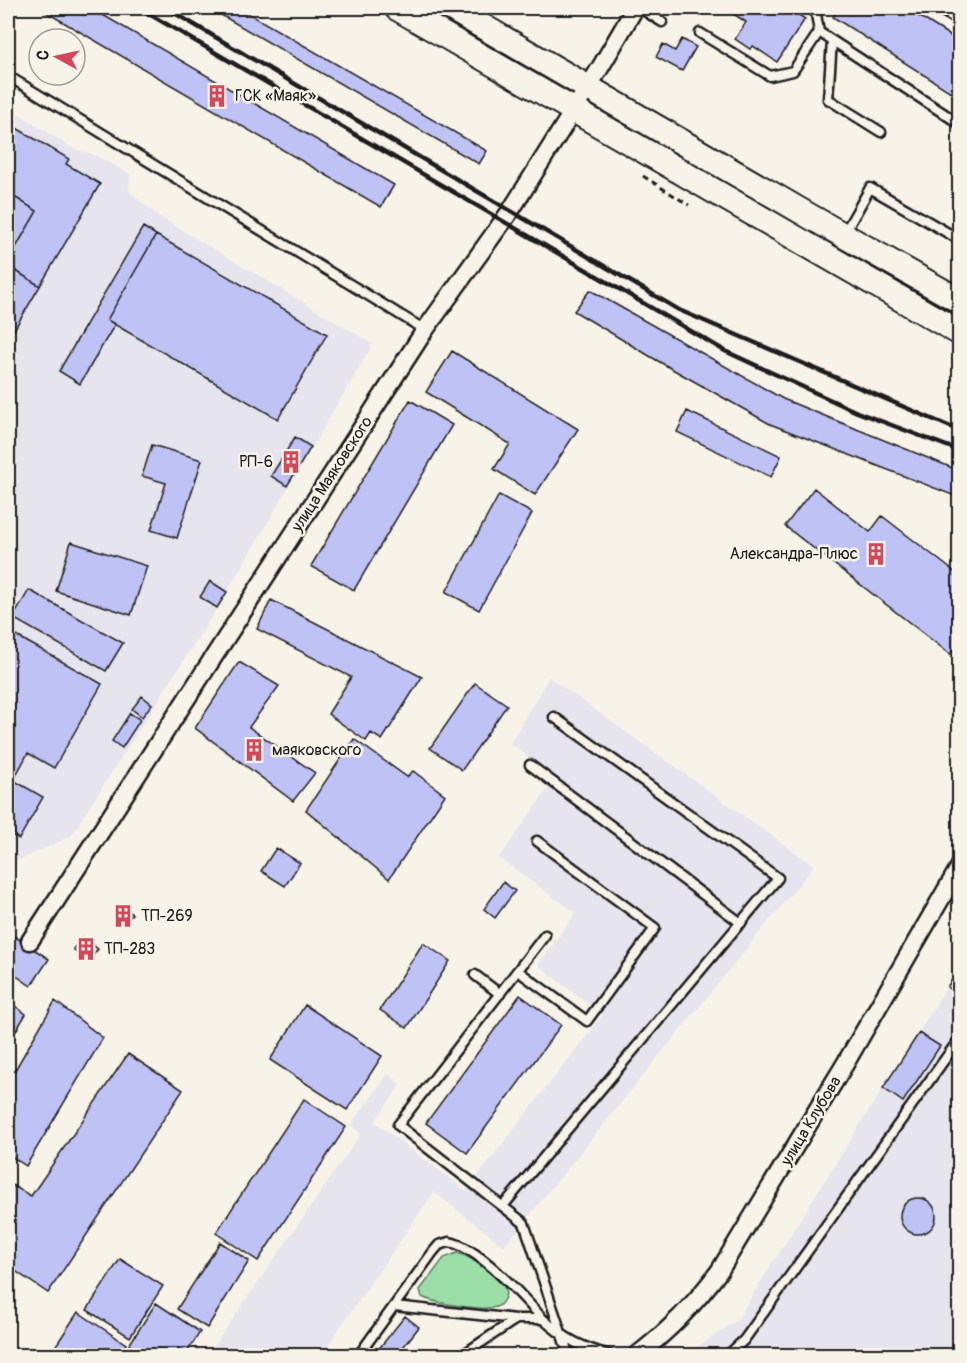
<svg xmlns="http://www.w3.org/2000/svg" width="967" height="1363" font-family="Pangolin,sans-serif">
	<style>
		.built { fill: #e6e4ec }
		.green { fill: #9cdea8; stroke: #5c7d62; stroke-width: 1.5 }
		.building { fill: #bfc2f4; stroke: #1c1c1c; stroke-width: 1.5 }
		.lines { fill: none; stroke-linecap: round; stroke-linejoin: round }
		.lane-casing { stroke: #1c1c1c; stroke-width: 13 }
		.street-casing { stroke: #1c1c1c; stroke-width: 21 }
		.secondary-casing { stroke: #1c1c1c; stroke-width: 28 }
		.path { stroke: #1c1c1c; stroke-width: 3; stroke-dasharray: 6 4.5; stroke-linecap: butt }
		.lane { stroke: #f7f3e8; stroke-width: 8 }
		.street { stroke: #f7f3e8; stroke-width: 16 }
		.secondary { stroke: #f7f3e8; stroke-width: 24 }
		.rail { stroke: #1c1c1c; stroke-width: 4.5 }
		.labels { text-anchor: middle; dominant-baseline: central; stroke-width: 5; stroke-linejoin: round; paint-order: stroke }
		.poi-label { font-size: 16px; fill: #1c1c1c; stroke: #f7f3e8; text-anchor: start }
		.street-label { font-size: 16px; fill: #1c1c1c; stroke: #f7f3e8 }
	</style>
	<rect width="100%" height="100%" fill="#f7f3e8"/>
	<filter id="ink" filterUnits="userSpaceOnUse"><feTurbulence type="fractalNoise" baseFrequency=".0167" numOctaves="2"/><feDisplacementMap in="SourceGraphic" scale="12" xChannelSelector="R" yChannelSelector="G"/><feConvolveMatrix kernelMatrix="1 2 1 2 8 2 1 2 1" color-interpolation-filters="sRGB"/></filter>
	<g filter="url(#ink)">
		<path class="built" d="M 8,107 L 73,149 L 95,155 L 130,175 L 129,191 L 155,214 L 373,344 L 217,608 L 71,836 L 11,864 L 8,862 Z
			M 549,677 L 814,866 L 504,1246 L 434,1192 L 321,1355 L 207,1356 L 361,1134 L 351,1125 L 388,1074 L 401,1084 L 375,1122 L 466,1191 L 603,1015 L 538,965 L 576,913 L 499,858 L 556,778 L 510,743 Z
			M 959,968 L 959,1355 L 684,1356 L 736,1321 Z"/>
		<path class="green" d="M 457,1253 C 470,1256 478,1264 489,1272 C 497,1279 509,1285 505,1297 C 503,1302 500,1306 496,1307 C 482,1311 434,1303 422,1297 L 420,1290 L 444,1258 Z"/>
		<path class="building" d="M 39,8 L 91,8 L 394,185 L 381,207 Z
			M 209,8 L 239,8 L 487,151 L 479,164 Z
			M 724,8 L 782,8 L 786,10 L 788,8 L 805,19 L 777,62 L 753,46 L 750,49 L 735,39 L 746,22 Z
			M 839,8 L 906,8 L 960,42 L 960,98 L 833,17 Z
			M 682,39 L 696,47 L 682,71 L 656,57 L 663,44 L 675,51 Z
			M 8,123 L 69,159 L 66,164 L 100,184 L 40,286 L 8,266 L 8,261 L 37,211 L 8,193 Z
			M 8,193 L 37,211 L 8,261 Z
			M 143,227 L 156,235 L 107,320 L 115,324 L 80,384 L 59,371 Z
			M 156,235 L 327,334 L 278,419 L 107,320 Z
			M 8,266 L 40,286 L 14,330 L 8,326 Z
			M 590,290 L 783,399 L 960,471 L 960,498 L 770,424 L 658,361 L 574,311 Z
			M 452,351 L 578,429 L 535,495 L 494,469 L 510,444 L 426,392 Z
			M 410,400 L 452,425 L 354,590 L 311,566 Z
			M 687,411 L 781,456 L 771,477 L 677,432 Z
			M 295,437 L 311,447 L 287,486 L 271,476 Z
			M 152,445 L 202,460 L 177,538 L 151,530 L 166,483 L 142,476 Z
			M 814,488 L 870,532 L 882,516 L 960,576 L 960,642 L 950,654 L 785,526 Z
			M 499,495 L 532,513 L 479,610 L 446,592 Z
			M 71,542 L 147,566 L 131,615 L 56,591 Z
			M 210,581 L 227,592 L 217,608 L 200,597 Z
			M 29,590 L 123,643 L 106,671 L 13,618 Z
			M 271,600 L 422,677 L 382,740 L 371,733 L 366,741 L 328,714 L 351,677 L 257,629 Z
			M 8,631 L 102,684 L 54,768 L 28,753 L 8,790 Z
			M 239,662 L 279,686 L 249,727 L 315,773 L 293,801 L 195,728 Z
			M 475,683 L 507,705 L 462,770 L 430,748 Z
			M 142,696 L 152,704 L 142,717 L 132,709 Z
			M 130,713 L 140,720 L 122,748 L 112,741 Z
			M 354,739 L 407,777 L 413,771 L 445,795 L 389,879 L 306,810 Z
			M 13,780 L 43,797 L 19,839 L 8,833 L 8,790 Z
			M 276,848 L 300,863 L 285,886 L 261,871 Z
			M 503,882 L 515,891 L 495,918 L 484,909 Z
			M 122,907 L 132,914 L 124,925 L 114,918 Z
			M 8,932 L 49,959 L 31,986 L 8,970 Z
			M 83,937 L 98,949 L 88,961 L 73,949 Z
			M 423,943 L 450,961 L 407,1028 L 380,1010 Z
			M 960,968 L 960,995 L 947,987 Z
			M 520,995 L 561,1025 L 467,1153 L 426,1123 Z
			M 8,1001 L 26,1014 L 8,1044 Z
			M 55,1001 L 103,1038 L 26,1166 L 8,1154 L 8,1082 Z
			M 305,1005 L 382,1056 L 347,1110 L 270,1060 Z
			M 919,1033 L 940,1046 L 903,1102 L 883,1088 Z
			M 128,1054 L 183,1090 L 48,1293 L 8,1266 L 8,1183 L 31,1196 Z
			M 304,1099 L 346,1127 L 258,1261 L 216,1233 Z
			M 960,1160 L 960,1180 L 955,1176 L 956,1163 Z
			M900 1216a18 18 0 1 1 36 0a18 18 0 1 1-36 0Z
			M 220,1242 L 249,1261 L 207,1328 L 177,1309 Z
			M 120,1259 L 163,1286 L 130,1337 L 87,1310 Z
			M 156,1303 L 200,1332 L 185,1356 L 122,1356 Z
			M 78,1312 L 126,1344 L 118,1356 L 49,1356 Z
			M 405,1316 L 419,1327 L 396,1356 L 373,1356 Z"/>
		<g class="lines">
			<g class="lane-casing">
				<path id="lane" d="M 640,8 L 662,22
					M 815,8 L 819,32 L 960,124
					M 937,8 L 960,21
					M 700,33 L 770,76 L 793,71 L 819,32
					M 832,41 L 828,99 L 881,132
					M 8,76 L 425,330
					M 844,234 L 870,188 L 960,240
					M 530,765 L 741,923
					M 545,935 L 398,1125 L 524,1223 L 569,1356
					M 518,971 L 587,1021 L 655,928 L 537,841
					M 475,975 L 500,994
					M 503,1206 L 778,878 L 554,717
					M 394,1306 L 433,1252 L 439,1245 L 449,1242 C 479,1247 522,1296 543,1319
					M 358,1356 L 394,1306 L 516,1319
					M 461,1356 L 516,1319 L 543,1319 C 566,1340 582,1348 613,1356
					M 727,1356 L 744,1340 L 960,1038"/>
			</g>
			<g class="street-casing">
				<path id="street" d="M 30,941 L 425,330 L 511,210 L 600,68 L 635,8
					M 636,1356 C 669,1331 696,1303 720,1270 L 845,1064 L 960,866"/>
			</g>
			<g class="secondary-casing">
				<path id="secondary" d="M 397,8 L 960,333
					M 451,8 L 811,217 L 960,301"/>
			</g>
			<path class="path" d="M 643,176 L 689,205"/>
			<use href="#lane" class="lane"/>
			<use href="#street" class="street"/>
			<use href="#secondary" class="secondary"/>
			<path class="rail" d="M 139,8 L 725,351 L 857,412 L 960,451
				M 166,8 L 679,310 L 960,431"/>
		</g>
	</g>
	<defs>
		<g id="building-bare" transform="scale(1.8)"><path d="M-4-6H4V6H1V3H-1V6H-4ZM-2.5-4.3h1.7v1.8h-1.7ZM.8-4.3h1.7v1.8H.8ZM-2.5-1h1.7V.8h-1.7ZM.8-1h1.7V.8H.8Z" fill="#d1495b" stroke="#f7f3e8" stroke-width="2.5" paint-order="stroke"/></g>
	</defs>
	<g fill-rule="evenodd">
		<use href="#building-bare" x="217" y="96"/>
		<use href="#building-bare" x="291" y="462"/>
		<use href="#building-bare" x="876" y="554"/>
		<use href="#building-bare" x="254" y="750"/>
		<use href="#building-bare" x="123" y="916"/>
		<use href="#building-bare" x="86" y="949"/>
	</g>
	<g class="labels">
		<g class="poi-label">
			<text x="235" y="96">ГСК «Маяк»</text>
			<text x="273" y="462" text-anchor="end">РП-6</text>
			<text x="858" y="554" text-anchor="end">Александра-Плюс</text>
			<text x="272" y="750">маяковского</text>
			<text x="141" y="916">ТП-269</text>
			<text x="104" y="949">ТП-283</text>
		</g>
		<g class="street-label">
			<text transform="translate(332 474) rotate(-57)">улица Маяковского</text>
			<text transform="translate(811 1121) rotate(-59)">улица Клубова</text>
		</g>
	</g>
	<rect width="967" height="1363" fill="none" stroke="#f7f3e8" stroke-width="30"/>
	<rect x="15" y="15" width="937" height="1333" fill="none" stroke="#1c1c1c" stroke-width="2" filter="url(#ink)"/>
	<g transform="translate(57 57) rotate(278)"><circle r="28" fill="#f7f3e8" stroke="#9f9d96" stroke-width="1.5"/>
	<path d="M0-4.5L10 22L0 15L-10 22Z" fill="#d1495b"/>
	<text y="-9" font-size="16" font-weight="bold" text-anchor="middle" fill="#1c1c1c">С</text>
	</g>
</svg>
